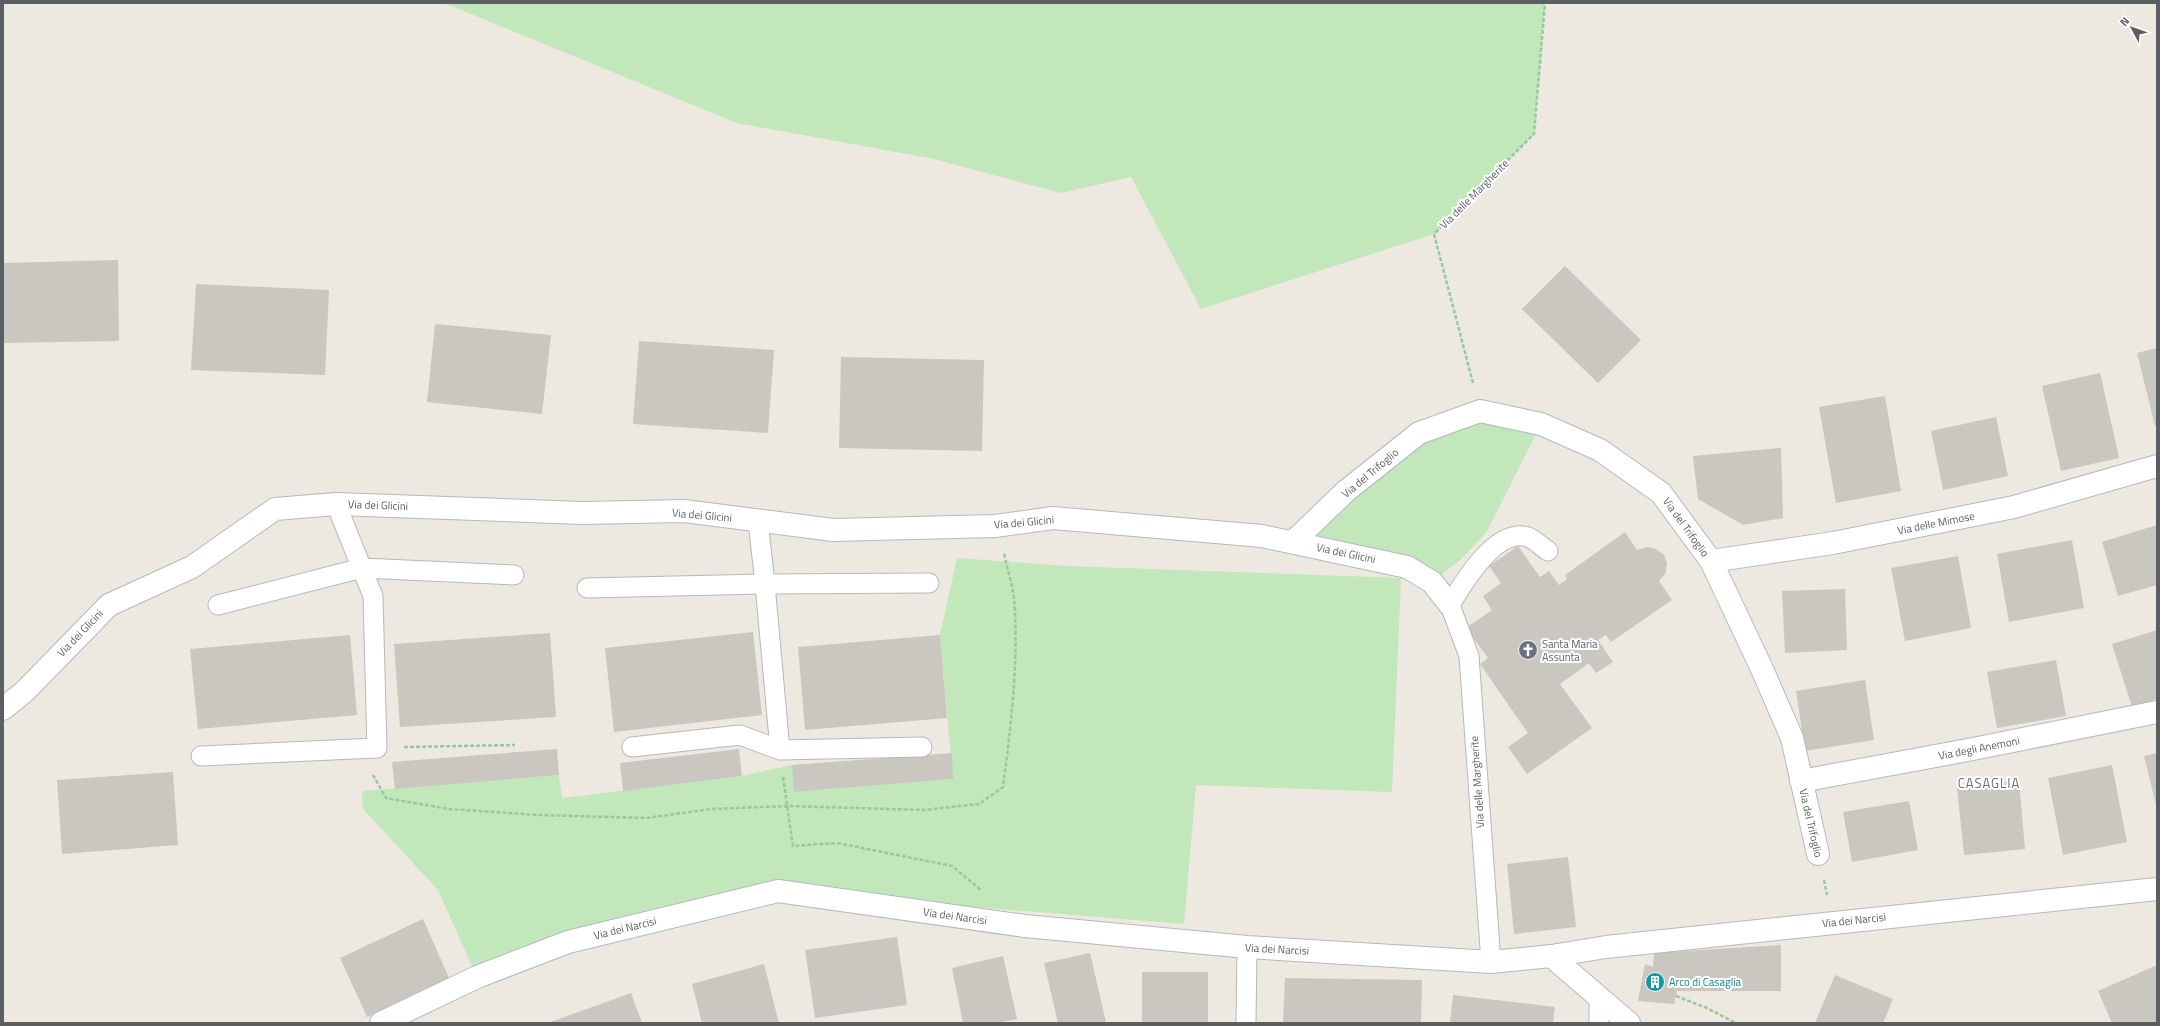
<svg xmlns="http://www.w3.org/2000/svg" width="2160" height="1026" font-family="'Titillium Web',sans-serif">
	<style>
		.green { fill: #c1e7bb }
		.building { fill: #cac6c0 }
		.lines { fill: none; stroke-linecap: round; stroke-linejoin: round }
		.service-casing { stroke: #b4b8bc; stroke-width: 21 }
		.minor-casing { stroke: #b4b8bc; stroke-width: 24 }
		.tertiary-casing { stroke: #b4b8bc; stroke-width: 24 }
		.path { stroke: #96ca9e; stroke-width: 2.5; stroke-dasharray: 4 2; stroke-linecap: butt }
		.service { stroke: #fff; stroke-width: 19 }
		.minor { stroke: #fff; stroke-width: 22 }
		.tertiary { stroke: #fff; stroke-width: 22 }
		.labels { text-anchor: middle; dominant-baseline: central; stroke-width: 4; stroke-linejoin: round; paint-order: stroke }
		.street-label { font-size: 11px; fill: #595f63; stroke: #fff }
		.worship-label { font-size: 11px; fill: #5b616d; stroke: #fff; text-anchor: start }
		.culture-label { font-size: 11px; fill: #0d838f; stroke: #fff; text-anchor: start }
		.quarter-label { font-size: 13px; letter-spacing: 1px; fill: #6a7175; stroke: #fff }
	</style>
	<rect width="100%" height="100%" fill="#ede9e1"/>
	<path class="green" d="M 444,3 L 1545,3 L 1534,134 L 1434,234 L 1201,309 L 1131,177 L 1061,193 L 934,159 L 737,123 Z
		M 1480,411 L 1541,424 L 1486,533 L 1460,560 L 1432,582 L 1293,542 L 1419,433 Z
		M 957,558 L 1067,566 L 1401,578 L 1392,792 L 1196,785 L 1184,924 L 778,891 L 477,977 L 438,890 L 363,809 L 362,791 L 559,775 L 562,798 L 742,776 L 792,765 L 795,792 L 953,779 L 940,635 Z"/>
	<path class="building" d="M 118,260 L 119,341 L 3,343 L 3,263 Z
		M 1565,266 L 1641,340 L 1598,383 L 1522,309 Z
		M 196,284 L 329,290 L 325,375 L 191,370 Z
		M 435,324 L 551,335 L 542,414 L 427,402 Z
		M 639,341 L 774,350 L 768,433 L 633,424 Z
		M 2157,348 L 2157,426 L 2155,426 L 2137,353 Z
		M 841,357 L 984,360 L 982,451 L 839,448 Z
		M 2100,373 L 2119,458 L 2061,471 L 2042,386 Z
		M 1885,396 L 1901,491 L 1836,503 L 1819,407 Z
		M 1996,417 L 2008,476 L 1943,490 L 1931,431 Z
		M 1781,448 L 1783,518 L 1743,525 L 1698,499 L 1693,456 Z
		M 2157,525 L 2157,585 L 2118,596 L 2102,542 Z
		M 1625,532 L 1637,550 L 1647,547 L 1656,549 L 1664,555 L 1667,564 L 1665,574 L 1659,581 L 1672,600 L 1611,642 L 1606,635 L 1598,640 L 1613,662 L 1596,673 L 1589,663 L 1560,684 L 1592,728 L 1527,774 L 1508,747 L 1528,733 L 1480,664 L 1488,658 L 1466,628 L 1492,610 L 1483,596 L 1501,583 L 1489,566 L 1518,546 L 1540,577 L 1549,571 L 1559,585 L 1567,579 L 1565,575 Z
		M 2072,540 L 2084,608 L 2009,622 L 1997,554 Z
		M 1958,556 L 1971,628 L 1905,641 L 1891,568 Z
		M 1845,589 L 1847,650 L 1785,653 L 1782,591 Z
		M 2157,630 L 2157,699 L 2132,707 L 2112,644 Z
		M 753,632 L 762,715 L 614,732 L 605,648 Z
		M 550,633 L 556,717 L 400,727 L 394,644 Z
		M 350,635 L 357,715 L 198,729 L 190,649 Z
		M 940,635 L 947,718 L 805,730 L 798,647 Z
		M 2056,660 L 2066,716 L 1997,728 L 1987,672 Z
		M 1865,680 L 1874,740 L 1805,751 L 1796,691 Z
		M 557,749 L 559,775 L 395,789 L 392,762 Z
		M 739,749 L 742,776 L 623,791 L 620,763 Z
		M 952,753 L 953,779 L 794,792 L 792,765 Z
		M 2157,753 L 2157,805 L 2156,805 L 2144,756 Z
		M 2112,765 L 2127,842 L 2063,855 L 2048,778 Z
		M 173,772 L 178,845 L 62,854 L 57,780 Z
		M 2019,781 L 2025,849 L 1964,855 L 1957,787 Z
		M 1909,801 L 1918,850 L 1852,862 L 1843,812 Z
		M 1568,857 L 1576,927 L 1514,934 L 1507,864 Z
		M 423,919 L 449,978 L 367,1017 L 340,958 Z
		M 897,937 L 907,1005 L 815,1018 L 805,950 Z
		M 1781,945 L 1781,991 L 1677,991 L 1674,1004 L 1638,1001 L 1645,964 L 1653,967 L 1654,953 Z
		M 1090,953 L 1106,1022 L 1058,1023 L 1044,963 Z
		M 1003,956 L 1017,1019 L 997,1023 L 963,1023 L 952,968 Z
		M 764,964 L 779,1023 L 702,1023 L 692,984 Z
		M 2157,965 L 2157,1023 L 2112,1023 L 2098,991 Z
		M 1142,972 L 1208,972 L 1208,1023 L 1142,1023 Z
		M 1835,975 L 1893,999 L 1883,1023 L 1815,1023 Z
		M 1285,978 L 1422,980 L 1421,1023 L 1283,1023 Z
		M 631,993 L 642,1023 L 548,1023 Z
		M 1453,995 L 1555,1007 L 1553,1023 L 1450,1023 Z"/>
	<g class="lines">
		<g class="service-casing">
			<path id="service" d="M 758,521 L 765,584 L 780,750 L 922,747
				M 587,588 L 765,584 L 929,583
				M 218,605 L 362,568 L 514,575
				M 632,747 L 740,735 L 780,750
				M 201,756 L 377,748 L 373,596 L 336,504
				M 1491,962 L 1469,656 L 1450,605 C 1463,583 1496,527 1528,537 C 1534,539 1542,547 1548,551
				M 1599,998 L 1599,1023
				M 1246,1023 L 1247,947"/>
		</g>
		<g class="minor-casing">
			<path id="minor" d="M 1293,542 L 1346,491 L 1419,433 L 1480,411 L 1541,424 L 1600,450 L 1661,493 L 1711,561 L 1762,669 L 1792,738 L 1818,854
				M 1711,561 L 1833,543 L 2014,507 L 2157,466
				M 3,709 L 25,691 L 109,605 L 192,567 L 275,509 L 336,504 L 582,513 L 684,511 L 833,530 L 995,526 L 1053,518 L 1262,536 L 1407,567 L 1432,582 L 1450,605
				M 1801,781 L 1973,749 L 2157,712
				M 1551,956 L 1629,1023"/>
		</g>
		<g class="tertiary-casing">
			<path id="tertiary" d="M 381,1023 L 477,977 L 568,942 L 778,891 L 1025,926 L 1247,947 L 1491,962 L 1551,956 L 1606,947 L 2157,889"/>
		</g>
		<path class="path" d="M 1473,383 L 1434,234 L 1534,134 L 1545,3
			M 404,747 L 515,745
			M 373,775 L 386,798 L 449,809 L 539,815 L 646,818 L 711,809 L 787,806 L 924,810 L 979,804 L 1003,787 C 1011,726 1019,659 1014,598 C 1012,583 1007,568 1004,553
			M 783,777 L 793,846 L 837,843 L 952,866 L 981,890
			M 1824,880 L 1827,895
			M 1676,996 L 1707,1008 L 1736,1023"/>
		<use href="#service" class="service"/>
		<use href="#minor" class="minor"/>
		<use href="#tertiary" class="tertiary"/>
	</g>
	<defs>
		<g id="church-disc" transform="scale(1)"><circle r="9.5" fill="#6b7280" stroke="#fff"/><path d="M-1.2-6h2.4v3.5h3.3v2.4h-3.3V6h-2.4V-.1h-3.3v-2.4h3.3Z" fill="#fff"/></g>
		<g id="building-disc" transform="scale(1)"><circle r="9.5" fill="#0f9aa8" stroke="#fff"/><path d="M-4-6H4V6H1V3H-1V6H-4ZM-2.5-4.3h1.7v1.8h-1.7ZM.8-4.3h1.7v1.8H.8ZM-2.5-1h1.7V.8h-1.7ZM.8-1h1.7V.8H.8Z" fill="#fff"/></g>
	</defs>
	<g fill-rule="evenodd">
		<use href="#church-disc" x="1528" y="650"/>
		<use href="#building-disc" x="1655" y="982"/>
	</g>
	<g class="labels">
		<g class="street-label">
			<text transform="translate(1474 194) rotate(-45)">Via delle Margherite</text>
			<text transform="translate(1370 473) rotate(-40)">Via del Trifoglio</text>
			<text transform="translate(378 505) rotate(2)">Via dei Glicini</text>
			<text transform="translate(702 515) rotate(5)">Via dei Glicini</text>
			<text transform="translate(1024 522) rotate(-5)">Via dei Glicini</text>
			<text transform="translate(1936 523) rotate(-11)">Via delle Mimose</text>
			<text transform="translate(1686 527) rotate(54)">Via del Trifoglio</text>
			<text transform="translate(1346 553) rotate(12)">Via dei Glicini</text>
			<text transform="translate(80 633) rotate(-46)">Via dei Glicini</text>
			<text transform="translate(1979 748) rotate(-11)">Via degli Anemoni</text>
			<text transform="translate(1477 782) rotate(-94)">Via delle Margherite</text>
			<text transform="translate(1811 823) rotate(77)">Via del Trifoglio</text>
			<text transform="translate(955 916) rotate(8)">Via dei Narcisi</text>
			<text transform="translate(1854 920) rotate(-6)">Via dei Narcisi</text>
			<text transform="translate(625 928) rotate(-14)">Via dei Narcisi</text>
			<text transform="translate(1277 949) rotate(3)">Via dei Narcisi</text>
		</g>
		<g class="worship-label">
			<text x="1542" y="644">Santa Maria<tspan x="1542" dy="13">Assunta</tspan></text>
		</g>
		<g class="culture-label">
			<text x="1669" y="982">Arco di Casaglia</text>
		</g>
		<g class="quarter-label">
			<text x="1989" y="783">CASAGLIA</text>
		</g>
	</g>
	<rect width="2160" height="1026" fill="none" stroke="#595f63" stroke-width="8"/>
	<g transform="translate(2132 28) rotate(311)" stroke="#ffffff" stroke-width="3" paint-order="stroke">
	<path d="M0-3L7 15L0 10L-7 15Z" fill="#595f63"/>
	<text y="-6" font-size="11" font-weight="bold" text-anchor="middle" fill="#595f63">N</text>
	</g>
</svg>
